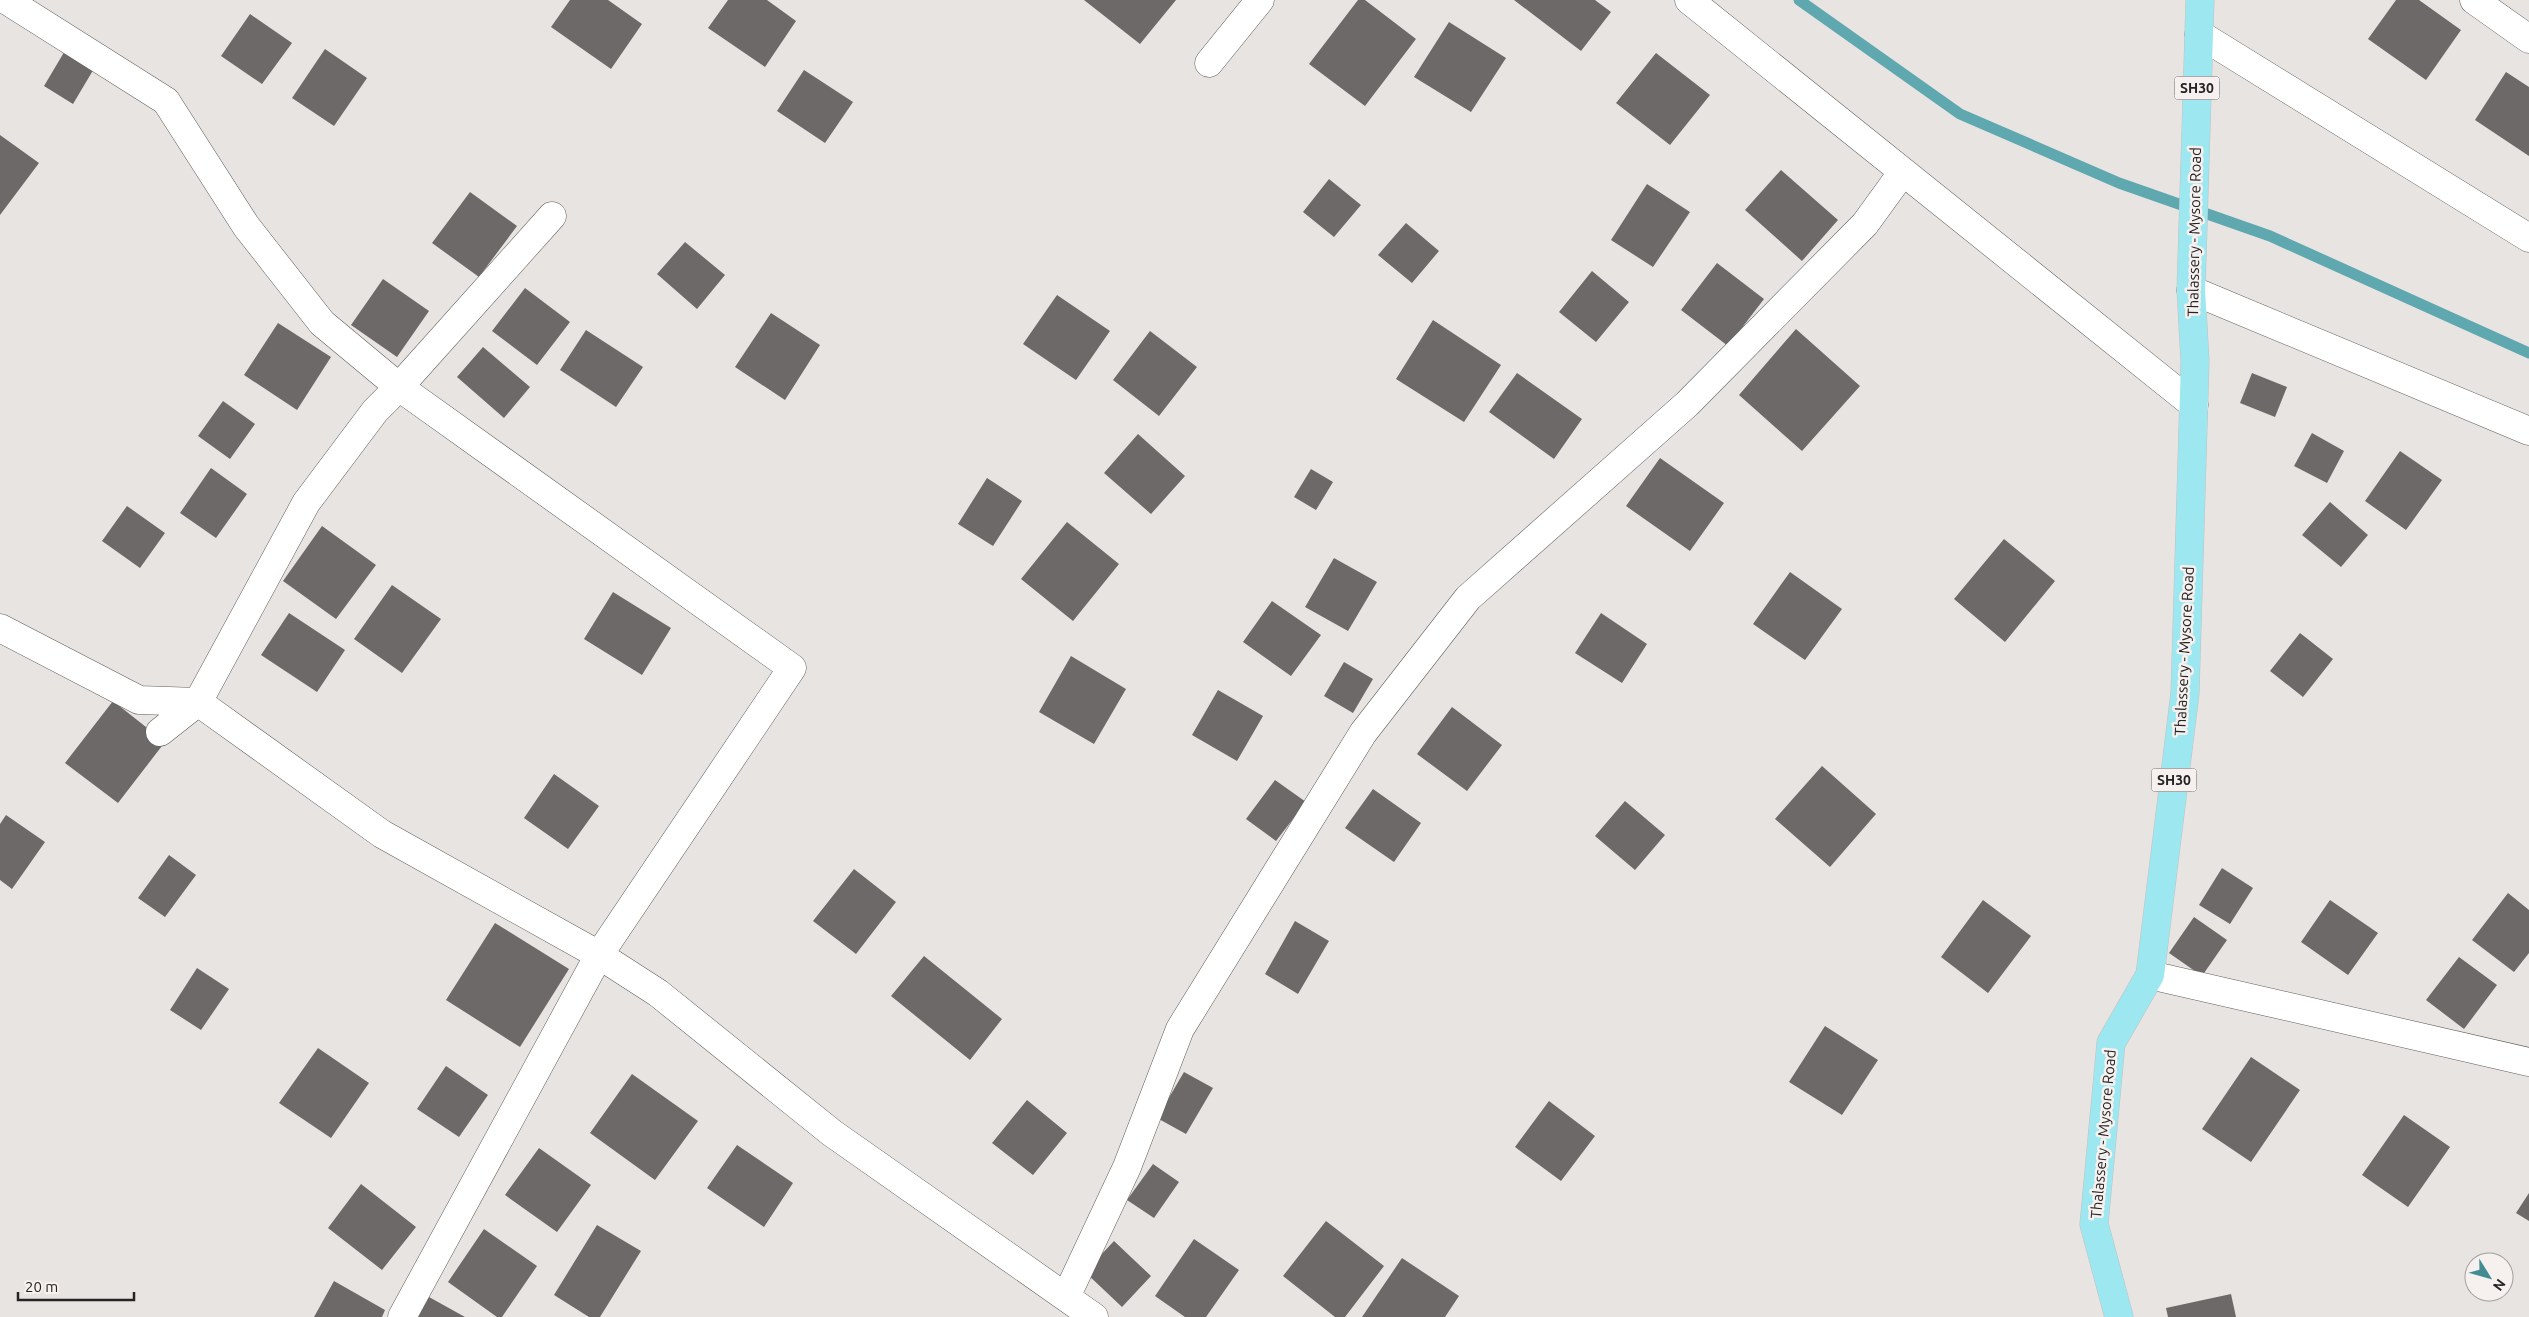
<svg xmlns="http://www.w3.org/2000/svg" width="2529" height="1317" font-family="Ubuntu,sans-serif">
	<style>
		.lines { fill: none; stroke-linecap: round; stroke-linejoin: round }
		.stream { stroke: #5fa8b0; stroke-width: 11 }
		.building { fill: #6d6968 }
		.minor-casing { stroke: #625e5c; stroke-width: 29 }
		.primary-casing { stroke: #c2c1c1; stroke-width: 29 }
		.minor { stroke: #fff; stroke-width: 28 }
		.primary { stroke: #9de8f0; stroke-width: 28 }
		.labels { text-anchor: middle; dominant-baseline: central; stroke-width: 5; stroke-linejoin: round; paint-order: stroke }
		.shield { fill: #f6f1ef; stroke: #646160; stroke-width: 1 }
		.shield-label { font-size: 14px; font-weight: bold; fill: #252323 }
		.street-label { font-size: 15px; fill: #252323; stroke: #f6f1ef }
	</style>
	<rect width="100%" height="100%" fill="#e8e4e2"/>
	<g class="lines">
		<path class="stream" d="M 1799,0 L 1960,114 L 2119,183 L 2270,236 L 2529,353"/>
	</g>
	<path class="building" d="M 570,0 L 608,0 L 642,24 L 611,69 L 551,27 Z
		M 728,0 L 767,0 L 796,21 L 765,67 L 708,28 Z
		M 1084,0 L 1176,0 L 1140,44 Z
		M 1358,0 L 1365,0 L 1416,39 L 1365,106 L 1309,64 Z
		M 1514,0 L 1595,0 L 1611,12 L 1581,51 Z
		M 2396,0 L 2419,0 L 2461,30 L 2426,80 L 2368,39 Z
		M 250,14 L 292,43 L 262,84 L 221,56 Z
		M 1449,22 L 1506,58 L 1471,112 L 1414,77 Z
		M 66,49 L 95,67 L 73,104 L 44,86 Z
		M 325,49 L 367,78 L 334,126 L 292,98 Z
		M 1656,53 L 1710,95 L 1670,145 L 1616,103 Z
		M 804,70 L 853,102 L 825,143 L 777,111 Z
		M 2506,72 L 2529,87 L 2529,156 L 2475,120 Z
		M 0,135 L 39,163 L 0,215 Z
		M 1781,170 L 1838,220 L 1802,261 L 1745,210 Z
		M 1329,179 L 1361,205 L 1334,237 L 1303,212 Z
		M 1647,184 L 1690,212 L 1653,267 L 1611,240 Z
		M 470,192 L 517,226 L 479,277 L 432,243 Z
		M 1406,223 L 1439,251 L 1412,283 L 1378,255 Z
		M 685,242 L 725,275 L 697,309 L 657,274 Z
		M 1717,263 L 1764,299 L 1728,346 L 1681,310 Z
		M 1592,271 L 1629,302 L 1596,342 L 1559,312 Z
		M 383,279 L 429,311 L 397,357 L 351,325 Z
		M 525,288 L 570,322 L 537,365 L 492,331 Z
		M 1057,295 L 1110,331 L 1076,380 L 1023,344 Z
		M 771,313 L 820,345 L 785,400 L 735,367 Z
		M 1433,320 L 1501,365 L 1464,422 L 1396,379 Z
		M 278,323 L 331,357 L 297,410 L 244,375 Z
		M 1796,329 L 1860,386 L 1802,451 L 1739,395 Z
		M 586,330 L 643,367 L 616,407 L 560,370 Z
		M 1150,331 L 1197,367 L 1159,416 L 1113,380 Z
		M 483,347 L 530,387 L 504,418 L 457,377 Z
		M 1517,373 L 1582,419 L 1554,459 L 1489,412 Z
		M 2252,373 L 2287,387 L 2275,417 L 2240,403 Z
		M 223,401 L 255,424 L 230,459 L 198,436 Z
		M 2312,433 L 2344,451 L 2327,483 L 2294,466 Z
		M 1138,434 L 1185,476 L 1151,514 L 1104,473 Z
		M 2400,451 L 2442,480 L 2406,530 L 2365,501 Z
		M 1660,458 L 1724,503 L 1690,551 L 1626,506 Z
		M 211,468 L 247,494 L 216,538 L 180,513 Z
		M 1311,469 L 1333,482 L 1316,510 L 1294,497 Z
		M 987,478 L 1022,501 L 993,546 L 958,524 Z
		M 2330,502 L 2368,535 L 2341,567 L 2302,535 Z
		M 127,506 L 165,533 L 140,568 L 102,541 Z
		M 1067,522 L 1119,564 L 1073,621 L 1021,579 Z
		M 322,526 L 376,565 L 336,619 L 283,581 Z
		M 2004,539 L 2055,581 L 2005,642 L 1954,599 Z
		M 1334,558 L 1377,582 L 1348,631 L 1305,607 Z
		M 1790,572 L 1842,609 L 1805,660 L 1753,624 Z
		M 392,585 L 441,619 L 402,673 L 354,639 Z
		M 613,592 L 671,628 L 642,675 L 584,639 Z
		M 1272,601 L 1321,635 L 1291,676 L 1243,642 Z
		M 289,613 L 345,650 L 317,692 L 261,655 Z
		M 1601,613 L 1647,644 L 1622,683 L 1575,653 Z
		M 2300,633 L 2333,659 L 2303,697 L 2270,671 Z
		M 1071,656 L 1126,689 L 1094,744 L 1039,712 Z
		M 1344,662 L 1373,679 L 1353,713 L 1324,696 Z
		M 1218,690 L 1263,716 L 1237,761 L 1192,735 Z
		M 113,701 L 165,742 L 118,803 L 65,763 Z
		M 1452,707 L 1502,745 L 1467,791 L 1417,754 Z
		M 1822,766 L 1876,814 L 1830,867 L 1775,819 Z
		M 554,774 L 599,806 L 568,849 L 524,818 Z
		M 1275,780 L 1306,802 L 1276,841 L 1246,819 Z
		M 1373,789 L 1421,823 L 1394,862 L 1345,828 Z
		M 1625,801 L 1665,835 L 1635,870 L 1595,836 Z
		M 6,815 L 45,842 L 12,889 L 0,880 L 0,824 Z
		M 169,855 L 196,875 L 165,917 L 138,898 Z
		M 2222,868 L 2253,888 L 2230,924 L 2199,905 Z
		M 854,869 L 896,902 L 856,954 L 813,921 Z
		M 2508,893 L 2529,910 L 2529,953 L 2514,972 L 2472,940 Z
		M 1983,900 L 2031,936 L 1988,993 L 1941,957 Z
		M 2330,900 L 2378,933 L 2348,975 L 2301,942 Z
		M 2194,917 L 2227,940 L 2202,976 L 2169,953 Z
		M 1295,921 L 1329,941 L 1298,994 L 1265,974 Z
		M 495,923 L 569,969 L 520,1047 L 446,1000 Z
		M 924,956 L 1002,1019 L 970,1060 L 891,996 Z
		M 2459,957 L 2497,985 L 2464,1029 L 2426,1000 Z
		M 197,968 L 229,989 L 201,1030 L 170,1010 Z
		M 1825,1026 L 1878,1060 L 1842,1115 L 1789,1082 Z
		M 318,1048 L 369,1083 L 331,1138 L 279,1103 Z
		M 2251,1057 L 2300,1090 L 2251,1162 L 2202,1129 Z
		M 446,1066 L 488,1095 L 459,1137 L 417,1109 Z
		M 1184,1072 L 1213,1088 L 1186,1134 L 1157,1118 Z
		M 632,1074 L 698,1121 L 655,1180 L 590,1133 Z
		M 1027,1100 L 1067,1133 L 1033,1175 L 992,1143 Z
		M 1549,1101 L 1595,1136 L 1561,1181 L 1515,1147 Z
		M 2404,1115 L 2450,1147 L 2408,1207 L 2362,1175 Z
		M 737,1145 L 793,1183 L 764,1227 L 707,1188 Z
		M 539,1148 L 591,1185 L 557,1232 L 505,1195 Z
		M 1153,1164 L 1179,1182 L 1154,1218 L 1127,1200 Z
		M 361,1184 L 416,1227 L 382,1270 L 328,1228 Z
		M 2529,1193 L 2529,1221 L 2516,1213 Z
		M 1326,1221 L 1384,1266 L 1345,1317 L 1335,1317 L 1283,1276 Z
		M 597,1225 L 641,1251 L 600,1317 L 589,1317 L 554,1295 Z
		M 484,1229 L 537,1266 L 502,1317 L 497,1317 L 448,1282 Z
		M 1194,1239 L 1239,1270 L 1206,1317 L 1185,1317 L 1155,1296 Z
		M 1114,1241 L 1151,1276 L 1122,1307 L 1085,1272 Z
		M 1402,1258 L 1459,1296 L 1445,1317 L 1362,1317 Z
		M 334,1281 L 385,1310 L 382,1317 L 314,1317 Z
		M 2231,1294 L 2236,1317 L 2168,1317 L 2166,1308 Z
		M 429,1297 L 465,1317 L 418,1317 Z"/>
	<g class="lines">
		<g class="minor-casing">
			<path id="minor" d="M 6,0 L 166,101 L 246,226 L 322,323 L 399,387 L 792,668 L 599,955 L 402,1317
				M 1689,0 L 2194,405
				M 2474,0 L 2529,39
				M 2199,34 L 2529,238
				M 1209,63 L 1260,0
				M 2191,290 L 2529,431
				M 0,628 L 139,700 L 198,702 L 382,834 L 599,955 L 658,993 L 832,1133 L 1094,1317
				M 160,732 L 198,702 L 306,503 L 375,411 L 399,387 L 552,216
				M 2150,975 L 2529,1062
				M 1066,1297 L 1127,1167 L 1180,1029 L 1363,733 L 1468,598 L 1687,404 L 1865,224 L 1902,173"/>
		</g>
		<g class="primary-casing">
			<path id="primary" d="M 2119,1317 L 2094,1224 L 2111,1043 L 2150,975 L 2185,693 L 2195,361 L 2191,290 L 2200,0"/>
		</g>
		<use href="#minor" class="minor"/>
		<use href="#primary" class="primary"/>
	</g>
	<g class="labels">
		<g class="shield">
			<rect x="2174.5" y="76.5" width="45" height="23" rx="4"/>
			<rect x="2151.5" y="768.5" width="45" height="23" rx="4"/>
		</g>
		<g class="shield-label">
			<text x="2197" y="88">SH30</text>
			<text x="2174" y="780">SH30</text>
		</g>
		<g class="street-label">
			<text transform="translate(2194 232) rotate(-89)">Thalassery - Mysore Road</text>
			<text transform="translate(2184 651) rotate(-87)">Thalassery - Mysore Road</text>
			<text transform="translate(2103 1134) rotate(-85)">Thalassery - Mysore Road</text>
		</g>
	</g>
	<g transform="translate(2489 1277) rotate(127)"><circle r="24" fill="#f6f1ef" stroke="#a29f9d"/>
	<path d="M0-4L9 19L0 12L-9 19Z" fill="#448c93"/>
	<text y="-8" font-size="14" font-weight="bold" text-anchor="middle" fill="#252323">N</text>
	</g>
	<path d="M18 1292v8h116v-8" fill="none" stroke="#252323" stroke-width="2.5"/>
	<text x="25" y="1292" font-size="15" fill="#252323" stroke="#f6f1ef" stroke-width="4" paint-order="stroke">20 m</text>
</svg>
